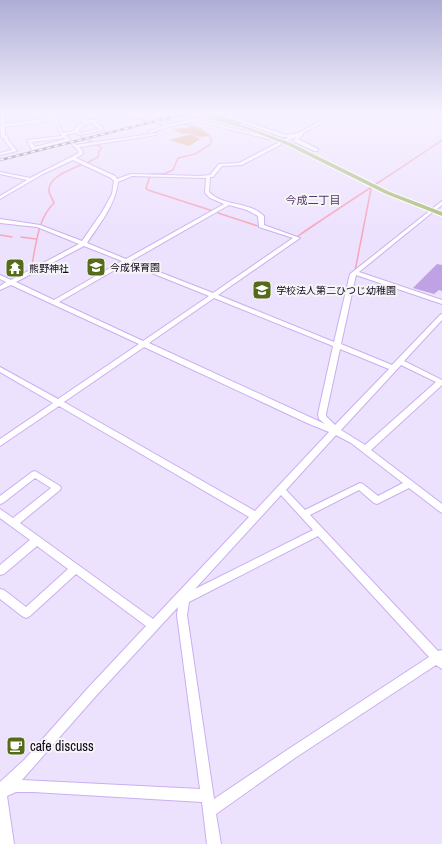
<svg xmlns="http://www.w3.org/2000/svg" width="442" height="844" font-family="'Archivo Narrow','Noto Sans JP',sans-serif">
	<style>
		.green { fill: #e1ab7a }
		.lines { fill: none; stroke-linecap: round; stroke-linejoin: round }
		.stream { stroke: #f7a6ba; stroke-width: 1.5 }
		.building { fill: #bea2e4 }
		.minor-casing { stroke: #caaef2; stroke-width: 2 }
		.major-casing { stroke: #fff; stroke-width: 2 }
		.minor { fill: #fff; fill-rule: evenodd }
		.major { fill: #adbf78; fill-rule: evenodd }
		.rail-casing { stroke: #746982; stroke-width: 2.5 }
		.rail { stroke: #f5f5f5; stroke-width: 1.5; stroke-dasharray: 4; stroke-linecap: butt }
		.major-bridge-casing { stroke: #fff; stroke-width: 6; stroke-linecap: butt }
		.major-bridge { stroke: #adbf78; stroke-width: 5.5 }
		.labels { text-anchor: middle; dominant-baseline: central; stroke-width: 4; stroke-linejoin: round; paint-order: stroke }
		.far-poi-label { font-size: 10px; fill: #13081f; stroke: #f5f5f5; text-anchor: start }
		.far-neighbourhood-label { font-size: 11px; fill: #513670; stroke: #f5f5f5 }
		.near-poi-label { font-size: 14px; fill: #13081f; stroke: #f5f5f5; text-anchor: start }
	</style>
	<rect width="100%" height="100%" fill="#ede2fe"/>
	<path class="green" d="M 191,126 L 201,129 L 210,136 L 199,137 L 189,133 L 182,134 L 173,129 L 186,128 Z
		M 191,134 L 200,139 L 189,146 L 169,140 Z"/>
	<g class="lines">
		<path class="stream" d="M 126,113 L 134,118 L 164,126
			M 74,132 L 85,119
			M 75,132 L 83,138
			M 87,139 L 92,142
			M 87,163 L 98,157 L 99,151 L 102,148 L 94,143
			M 151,174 L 164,174 L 173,170 L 178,158 L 195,154 L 211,144 L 211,138 C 203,128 193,125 180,124
			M 150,176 L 146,188 L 148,190 L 213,211
			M 218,213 L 261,227
			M 0,235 L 12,237
			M 298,236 C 346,203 394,173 442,140
			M 21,237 L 36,239
			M 31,269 C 36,247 37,219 54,203 C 53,199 49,195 49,191 C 48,176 73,169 83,164
			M 355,271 L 371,189"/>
	</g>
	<path class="building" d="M 437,264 L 442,265 L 442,291 L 439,290 L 434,294 L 413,288 Z"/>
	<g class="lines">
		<g class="minor-casing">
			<path id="minor" d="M 1,113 L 5,113 L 5,124 L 53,118 L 50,113 L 54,113 L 63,133 L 74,131 L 76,127 L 83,123 L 82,120 L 88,116 L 87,113 L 91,113 L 92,116 L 86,121 L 119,115 L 116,113 L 121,113 L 124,116 L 95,121 L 103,128 L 103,130 L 80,135 L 75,133 L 65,135 L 76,145 L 157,133 L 156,135 L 79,147 L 82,150 L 83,154 L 76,158 L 115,176 L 117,179 L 131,174 L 200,176 L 210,175 L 219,164 L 239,163 L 289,137 L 282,137 L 215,113 L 227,115 L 286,135 L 298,133 L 336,113 L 341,113 L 303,133 L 303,135 L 298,139 L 318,149 L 318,151 L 314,151 L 295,142 L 294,139 L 297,136 L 242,165 L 222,166 L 213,177 L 210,177 L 209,192 C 224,207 249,201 264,216 L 264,225 L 300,238 L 218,295 L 334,342 L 350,274 L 442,201 L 442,205 L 437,209 L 434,209 L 434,211 L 359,272 L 442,300 L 442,304 L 356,275 L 341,344 L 392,365 L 440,315 L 442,314 L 442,320 L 404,361 L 442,380 L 442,385 L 371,450 L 442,504 L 442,513 L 439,511 L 409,488 L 377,504 L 374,503 L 359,490 L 310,515 L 438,651 L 442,650 L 442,669 L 436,665 L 295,758 L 216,814 L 221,844 L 207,844 L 202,802 L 33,792 L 16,792 L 7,796 L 14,844 L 0,844 L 0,782 L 24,760 L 87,689 L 146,626 L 76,574 L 30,616 L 26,618 L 22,616 L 0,599 L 0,589 L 4,590 L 26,607 L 68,569 L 37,546 L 4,574 L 0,575 L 0,565 L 30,540 L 0,518 L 0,509 L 13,518 L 51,488 L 35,478 L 3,503 L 0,504 L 0,496 L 32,472 L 35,471 L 60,486 L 61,488 L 60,490 L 20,523 L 153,619 L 249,517 L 59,406 L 0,446 L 0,439 L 53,403 L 0,372 L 0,367 L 58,399 L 139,344 L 11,285 L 0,290 L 0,286 L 6,282 L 0,279 L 0,275 L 11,280 L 79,244 L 37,227 L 0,223 L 0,219 L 40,225 L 82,241 L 102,212 L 112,194 L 114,181 L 111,178 L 73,160 L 43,174 L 0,199 L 0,196 L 27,180 L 0,174 L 0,172 L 30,178 L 79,153 L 78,150 L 68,141 L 32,150 L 27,140 L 62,136 L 54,120 L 5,127 L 5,136 L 7,136 L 8,140 L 17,151 L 0,155 L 0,153 L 12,150 L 4,140 L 4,138 L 1,137 L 0,125 L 1,125 ZM 91,122 L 99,129 L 80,133 L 78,132 C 80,126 85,124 91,122 ZM 64,138 L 66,139 L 35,147 L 31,142 ZM 132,176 L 206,178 L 205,193 L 210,198 L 224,204 L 126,259 L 87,243 C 100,223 115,206 118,182 ZM 229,205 L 247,210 L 258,216 L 259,227 L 293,238 L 213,293 L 131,261 ZM 84,246 L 122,261 L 54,300 L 16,282 ZM 127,263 L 209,296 L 143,341 L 59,302 ZM 214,298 L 333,346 L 318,414 L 319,419 L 325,424 L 149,343 ZM 144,347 L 307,423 L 329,432 L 255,511 L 64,402 ZM 340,349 L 389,369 L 335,425 L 326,416 L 326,414 ZM 401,365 L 436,382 L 365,445 L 341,430 ZM 336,435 L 351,443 L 403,483 L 378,496 L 363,484 L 360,483 L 305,510 L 286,490 ZM 281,495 L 313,530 L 195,589 ZM 318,536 L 429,657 L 287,750 L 214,799 L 187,615 L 189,602 ZM 178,607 L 177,615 L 200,789 L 22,780 L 95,697 Z
				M 133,113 L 141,113 L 130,116 L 128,115 Z
				M 202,117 L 203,119 L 200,120 L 268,137 L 272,136 L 274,137 L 268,139 L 196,121 L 168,127 L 150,133 L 148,132 L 166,125 Z"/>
		</g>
		<g class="major-casing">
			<path id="major" d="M 236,123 L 291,143 L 390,192 L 442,212 L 442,216 L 386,194 L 287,145 L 236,125 Z"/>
		</g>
		<use href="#minor" class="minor"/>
		<use href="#major" class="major"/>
		<g class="rail-casing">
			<path id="rail" d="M 0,160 L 188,113"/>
		</g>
		<use href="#rail" class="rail"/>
		<g class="major-bridge-casing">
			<path id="major-bridge" d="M 201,113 L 238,124"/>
		</g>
		<use href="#major-bridge" class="major-bridge"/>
	</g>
	<linearGradient id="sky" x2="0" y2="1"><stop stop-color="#aeaed6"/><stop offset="0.49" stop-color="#f7f2ff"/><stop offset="1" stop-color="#f7f2ff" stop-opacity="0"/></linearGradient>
	<rect width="442" height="231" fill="url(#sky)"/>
	<defs>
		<g id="school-square" transform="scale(1)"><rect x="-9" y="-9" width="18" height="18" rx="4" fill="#556b19" stroke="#f5f5f5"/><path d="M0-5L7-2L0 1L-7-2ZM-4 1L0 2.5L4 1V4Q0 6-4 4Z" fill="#fff"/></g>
		<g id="temple-square" transform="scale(1)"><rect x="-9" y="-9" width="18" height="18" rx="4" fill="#556b19" stroke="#f5f5f5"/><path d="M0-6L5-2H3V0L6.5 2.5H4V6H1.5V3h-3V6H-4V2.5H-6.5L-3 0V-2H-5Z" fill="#fff"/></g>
		<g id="cafe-square" transform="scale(1)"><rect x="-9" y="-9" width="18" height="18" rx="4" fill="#556b19" stroke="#f5f5f5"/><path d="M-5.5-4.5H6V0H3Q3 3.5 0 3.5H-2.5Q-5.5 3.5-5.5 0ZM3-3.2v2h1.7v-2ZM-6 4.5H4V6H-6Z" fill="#fff"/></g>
	</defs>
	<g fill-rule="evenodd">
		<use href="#school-square" x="96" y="267"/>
		<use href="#temple-square" x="15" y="268"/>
		<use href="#school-square" x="262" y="290"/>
		<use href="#cafe-square" x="16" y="746"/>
	</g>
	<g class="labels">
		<g class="far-poi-label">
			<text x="110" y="267">今成保育園</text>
			<text x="29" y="268">熊野神社</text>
			<text x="276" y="290">学校法人第二ひつじ幼稚園</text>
		</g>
		<g class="far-neighbourhood-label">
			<text x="313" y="200">今成二丁目</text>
		</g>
		<g class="near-poi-label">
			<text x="30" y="746">cafe discuss</text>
		</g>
	</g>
</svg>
